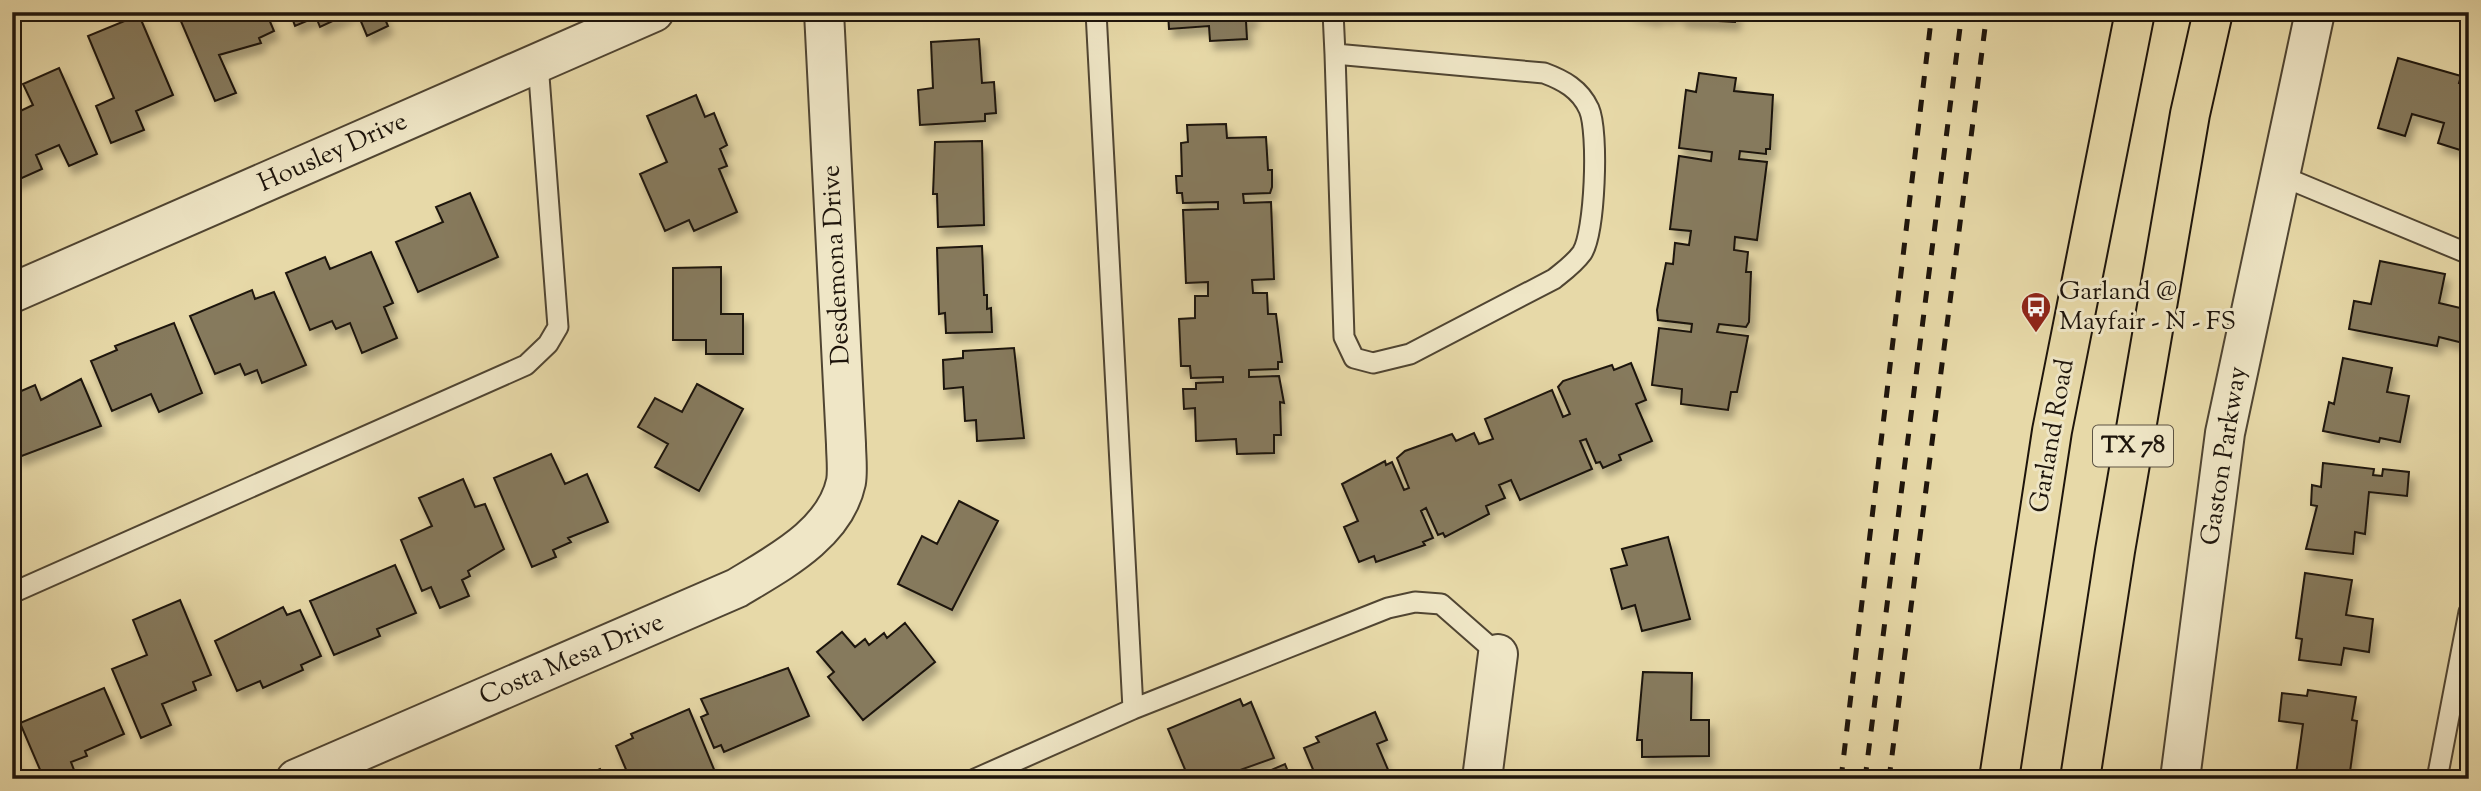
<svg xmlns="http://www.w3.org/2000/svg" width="2481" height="791" font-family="'Sorts Mill Goudy',serif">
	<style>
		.building { fill: #867a5d; stroke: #1d140b; stroke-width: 2; filter: url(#shadow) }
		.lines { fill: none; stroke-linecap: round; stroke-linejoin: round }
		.lane-casing { stroke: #504532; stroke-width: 23 }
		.street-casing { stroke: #504532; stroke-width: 42 }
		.primary-casing { stroke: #1d140b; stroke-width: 42 }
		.lane { stroke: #efe6c6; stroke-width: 19 }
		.street { stroke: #efe6c6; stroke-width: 38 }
		.primary { stroke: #e7d9a8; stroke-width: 38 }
		.rail { stroke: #1d140b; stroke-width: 5; stroke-dasharray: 12 12; stroke-linecap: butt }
		.labels { text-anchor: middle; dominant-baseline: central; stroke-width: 6; stroke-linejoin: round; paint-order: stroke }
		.shield { fill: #efe6c6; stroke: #5c5343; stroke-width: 2 }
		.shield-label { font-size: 24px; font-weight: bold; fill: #1d140b }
		.street-label { font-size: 26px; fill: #1d140b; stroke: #efe6c6 }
		.poi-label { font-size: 26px; fill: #1d140b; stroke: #efe6c6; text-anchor: start }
	</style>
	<defs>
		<filter id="shadow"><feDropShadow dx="4.5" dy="8" stdDeviation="3.5" flood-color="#0004"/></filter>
	</defs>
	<rect width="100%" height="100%" fill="#e7d9a8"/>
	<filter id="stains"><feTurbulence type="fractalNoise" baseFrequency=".00286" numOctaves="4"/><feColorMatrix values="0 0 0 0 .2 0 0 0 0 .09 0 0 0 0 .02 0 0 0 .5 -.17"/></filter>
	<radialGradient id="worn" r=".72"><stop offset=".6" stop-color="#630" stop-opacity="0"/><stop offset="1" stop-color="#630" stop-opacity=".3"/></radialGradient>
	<path class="building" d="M 177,12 L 266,12 L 274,31 L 259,38 L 261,43 L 219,55 L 236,93 L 215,101 Z
		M 290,12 L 352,12 L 320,27 L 316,17 L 295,26 Z
		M 357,12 L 382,12 L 388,26 L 367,36 Z
		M 1168,12 L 1253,12 L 1253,20 L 1246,21 L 1247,39 L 1210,41 L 1209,26 L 1169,29 Z
		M 1629,12 L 1671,12 L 1670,16 L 1656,14 L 1656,18 Z
		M 1675,12 L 1736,12 L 1735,22 L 1682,19 L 1682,15 L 1674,14 Z
		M 139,15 L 173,95 L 136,111 L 144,130 L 111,143 L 96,106 L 114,98 L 88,36 Z
		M 979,39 L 982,83 L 994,82 L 996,113 L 985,114 L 985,121 L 920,125 L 918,90 L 933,88 L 931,42 Z
		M 2398,58 L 2461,76 L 2459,83 L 2469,86 L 2469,120 L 2460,150 L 2438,143 L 2444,123 L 2412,114 L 2405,136 L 2378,128 Z
		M 59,68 L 97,154 L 69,166 L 59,145 L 36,155 L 42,169 L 13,182 L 12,115 L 33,105 L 23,84 Z
		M 1699,73 L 1736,78 L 1734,91 L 1773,95 L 1770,149 L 1766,149 L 1766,154 L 1740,151 L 1739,159 L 1767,162 L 1757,240 L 1735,237 L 1734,250 L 1748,252 L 1746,272 L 1751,272 L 1749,322 L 1746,327 L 1719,324 L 1717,332 L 1748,336 L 1737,392 L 1731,392 L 1728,410 L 1681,404 L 1682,389 L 1652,385 L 1659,328 L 1691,332 L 1692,324 L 1658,320 L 1657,310 L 1666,263 L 1673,264 L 1675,243 L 1689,245 L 1691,231 L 1670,229 L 1679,156 L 1711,161 L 1712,152 L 1679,148 L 1686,90 L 1696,92 Z
		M 696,95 L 705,117 L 714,113 L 727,145 L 720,149 L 727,166 L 719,169 L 737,212 L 694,231 L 689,220 L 665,231 L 640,174 L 667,162 L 647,116 Z
		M 1226,124 L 1227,138 L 1266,137 L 1268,170 L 1272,170 L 1272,187 L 1270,193 L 1243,194 L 1244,203 L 1271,202 L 1274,279 L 1252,280 L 1253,293 L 1267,293 L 1268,314 L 1276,314 L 1282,362 L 1278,362 L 1278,369 L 1249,370 L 1249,377 L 1279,376 L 1284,403 L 1280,402 L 1281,435 L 1274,435 L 1274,453 L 1237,454 L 1236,439 L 1196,441 L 1195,408 L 1184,409 L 1183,389 L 1196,389 L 1196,383 L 1223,382 L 1223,377 L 1191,378 L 1190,366 L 1181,366 L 1179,319 L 1195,318 L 1195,296 L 1208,296 L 1208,282 L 1186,283 L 1183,210 L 1218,209 L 1218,202 L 1183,203 L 1182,193 L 1177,193 L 1176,176 L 1182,176 L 1181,143 L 1188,142 L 1187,125 Z
		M 982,141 L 984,225 L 938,227 L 937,194 L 933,194 L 935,142 Z
		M 470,193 L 498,257 L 418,292 L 396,242 L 443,222 L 436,207 Z
		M 982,246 L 984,295 L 987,295 L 987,309 L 991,308 L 992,332 L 946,333 L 945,313 L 939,314 L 937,248 Z
		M 371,252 L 393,303 L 384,307 L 397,338 L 362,353 L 350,323 L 336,329 L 332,321 L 310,330 L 286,273 L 325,257 L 330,269 Z
		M 2380,261 L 2445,274 L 2439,303 L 2469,310 L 2467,344 L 2439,337 L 2437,346 L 2349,329 L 2354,301 L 2371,304 Z
		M 721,267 L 721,314 L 743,314 L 743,354 L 706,354 L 706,340 L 673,340 L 673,268 Z
		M 252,290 L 255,299 L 274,292 L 306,365 L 262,383 L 257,370 L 245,375 L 240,364 L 215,374 L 190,316 Z
		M 174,323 L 202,393 L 159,412 L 151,394 L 112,411 L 91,361 L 117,350 L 115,346 Z
		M 1014,348 L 1024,438 L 977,441 L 976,420 L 965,421 L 963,387 L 944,389 L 943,360 L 963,358 L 963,351 Z
		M 2343,358 L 2392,368 L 2387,392 L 2409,396 L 2400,442 L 2380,438 L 2379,442 L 2323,431 L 2329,402 L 2334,404 Z
		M 1631,363 L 1646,400 L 1636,404 L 1652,441 L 1619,455 L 1621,460 L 1603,468 L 1600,462 L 1596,463 L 1586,439 L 1580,441 L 1592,469 L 1520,500 L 1511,480 L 1499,485 L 1505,498 L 1486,506 L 1489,514 L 1445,537 L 1443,533 L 1438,535 L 1426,508 L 1421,511 L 1433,538 L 1423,542 L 1425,545 L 1376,562 L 1374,556 L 1359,562 L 1344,527 L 1358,521 L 1342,484 L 1385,461 L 1386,465 L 1392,462 L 1404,490 L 1409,488 L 1397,458 L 1405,451 L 1452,434 L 1456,441 L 1474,433 L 1479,444 L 1493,439 L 1485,419 L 1552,390 L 1563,417 L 1570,414 L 1558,387 L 1563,381 L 1612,365 L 1614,370 Z
		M 81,379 L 101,426 L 19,457 L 12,443 L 12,395 L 35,385 L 41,400 Z
		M 697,384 L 743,409 L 699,491 L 655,467 L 668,444 L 638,427 L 655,398 L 682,412 Z
		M 551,454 L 565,484 L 587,474 L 608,522 L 568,538 L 571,542 L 553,550 L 556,557 L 532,567 L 494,478 Z
		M 2323,463 L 2374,469 L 2373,475 L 2382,476 L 2383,469 L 2409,472 L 2407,496 L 2369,492 L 2365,534 L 2355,532 L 2353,554 L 2306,549 L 2317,506 L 2311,505 L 2312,485 L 2321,487 Z
		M 463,479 L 475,507 L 485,504 L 504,549 L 468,571 L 470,576 L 462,580 L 469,596 L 440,608 L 431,587 L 422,591 L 401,540 L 432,526 L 419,498 Z
		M 959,501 L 998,521 L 952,610 L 898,584 L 922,536 L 937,544 Z
		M 1668,537 L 1690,619 L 1642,631 L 1635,605 L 1622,609 L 1611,569 L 1627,565 L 1622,549 Z
		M 395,565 L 416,613 L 377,629 L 380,636 L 334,655 L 310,601 Z
		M 2305,573 L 2352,580 L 2346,615 L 2373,619 L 2369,652 L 2344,648 L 2341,665 L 2299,660 L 2302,639 L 2296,638 Z
		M 180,600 L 211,675 L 193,682 L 196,690 L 162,704 L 171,725 L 141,738 L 112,669 L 147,655 L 133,620 Z
		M 283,607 L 287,615 L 300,610 L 321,656 L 301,665 L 303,670 L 263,688 L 260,681 L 237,691 L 215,641 Z
		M 905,623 L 935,662 L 863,720 L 828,677 L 834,672 L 817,652 L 842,632 L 855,647 L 865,639 L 869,645 L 884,633 L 887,638 Z
		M 788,668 L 809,716 L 724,752 L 721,745 L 714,748 L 701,717 L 708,714 L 701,699 Z
		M 1643,672 L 1692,673 L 1691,720 L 1709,720 L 1709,756 L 1642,757 L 1642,740 L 1637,740 Z
		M 104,688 L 124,734 L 85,751 L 87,756 L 71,762 L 74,770 L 53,779 L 44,779 L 20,723 Z
		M 2308,690 L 2356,697 L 2352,720 L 2357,721 L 2349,779 L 2296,774 L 2303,724 L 2279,721 L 2282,693 L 2307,696 Z
		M 1240,699 L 1243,706 L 1251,702 L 1274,758 L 1223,776 L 1224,779 L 1189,779 L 1168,729 Z
		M 689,709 L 718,779 L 630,779 L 616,746 L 633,738 L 631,734 Z
		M 1375,712 L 1387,740 L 1377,744 L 1392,779 L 1317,779 L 1304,748 L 1319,742 L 1316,737 Z
		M 12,756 L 21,777 L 17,779 L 12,779 Z
		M 1285,764 L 1291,779 L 1250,779 Z
		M 600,769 L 605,779 L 577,779 Z
		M 1587,771 L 1635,776 L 1635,779 L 1586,779 Z"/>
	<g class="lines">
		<g class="lane-casing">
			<path id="lane" d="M 1096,12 L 1133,709
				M 1333,12 L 1335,54
				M 1335,54 L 1544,73 C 1563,80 1580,89 1589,109 C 1599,132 1595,233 1582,253 C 1574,264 1564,271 1554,279 L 1410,354 L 1373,363 L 1354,358 L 1344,337 Z
				M 2279,175 L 2469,254
				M 12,593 L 526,365 L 548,344 L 558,327 L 538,63
				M 975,779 L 1133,709 L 1388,608 L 1415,602 L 1441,604 L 1498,654
				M 2437,779 L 2469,612"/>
		</g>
		<g class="street-casing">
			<path id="street" d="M 12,293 L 654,12
				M 296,779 L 737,588 C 778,563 835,534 846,482 C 848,470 846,455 846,444 L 824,12
				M 1482,779 L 1498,654
				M 2180,779 L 2225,433 L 2315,12"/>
		</g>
		<g class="primary-casing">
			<path id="primary" d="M 1999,779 L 2052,431 L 2135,12
				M 2080,779 L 2115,551 L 2190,114 L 2213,12"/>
		</g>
		<use href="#lane" class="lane"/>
		<use href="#street" class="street"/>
		<use href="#primary" class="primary"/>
		<path class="rail" d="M 1841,779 L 1932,12
			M 1865,779 L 1962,12
			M 1889,779 L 1987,12"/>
	</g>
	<defs>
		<g id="bus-pin" transform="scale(1.575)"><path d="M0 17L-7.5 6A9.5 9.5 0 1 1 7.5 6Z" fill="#8f2418" stroke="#efe6c6"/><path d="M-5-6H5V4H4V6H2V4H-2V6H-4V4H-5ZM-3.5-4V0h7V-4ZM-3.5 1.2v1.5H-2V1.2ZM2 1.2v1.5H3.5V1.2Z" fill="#fff"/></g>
	</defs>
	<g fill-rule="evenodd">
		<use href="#bus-pin" x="2036" y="307"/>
	</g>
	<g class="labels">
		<rect class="shield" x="2093" y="425.5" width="80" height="41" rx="5"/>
		<g class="shield-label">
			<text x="2133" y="446">TX 78</text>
		</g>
		<g class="street-label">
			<text transform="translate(333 153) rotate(-24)">Housley Drive</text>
			<text transform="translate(837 265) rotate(-93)">Desdemona Drive</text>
			<text transform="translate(2053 436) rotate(-80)">Garland Road</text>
			<text transform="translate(2225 456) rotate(-81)">Gaston Parkway</text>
			<text transform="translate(572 660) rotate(-23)">Costa Mesa Drive</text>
		</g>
		<g class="poi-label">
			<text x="2059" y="292">Garland @<tspan x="2059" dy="30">Mayfair - N - FS</tspan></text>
		</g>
	</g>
	<rect width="2481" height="791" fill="none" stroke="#e7d9a8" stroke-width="42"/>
	<rect x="14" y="14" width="2453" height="763" fill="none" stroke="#1d140b" stroke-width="3.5"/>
	<rect x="21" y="21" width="2439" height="749" fill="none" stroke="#1d140b" stroke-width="2"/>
	<rect width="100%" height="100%" filter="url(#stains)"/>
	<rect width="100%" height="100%" fill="url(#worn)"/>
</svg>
